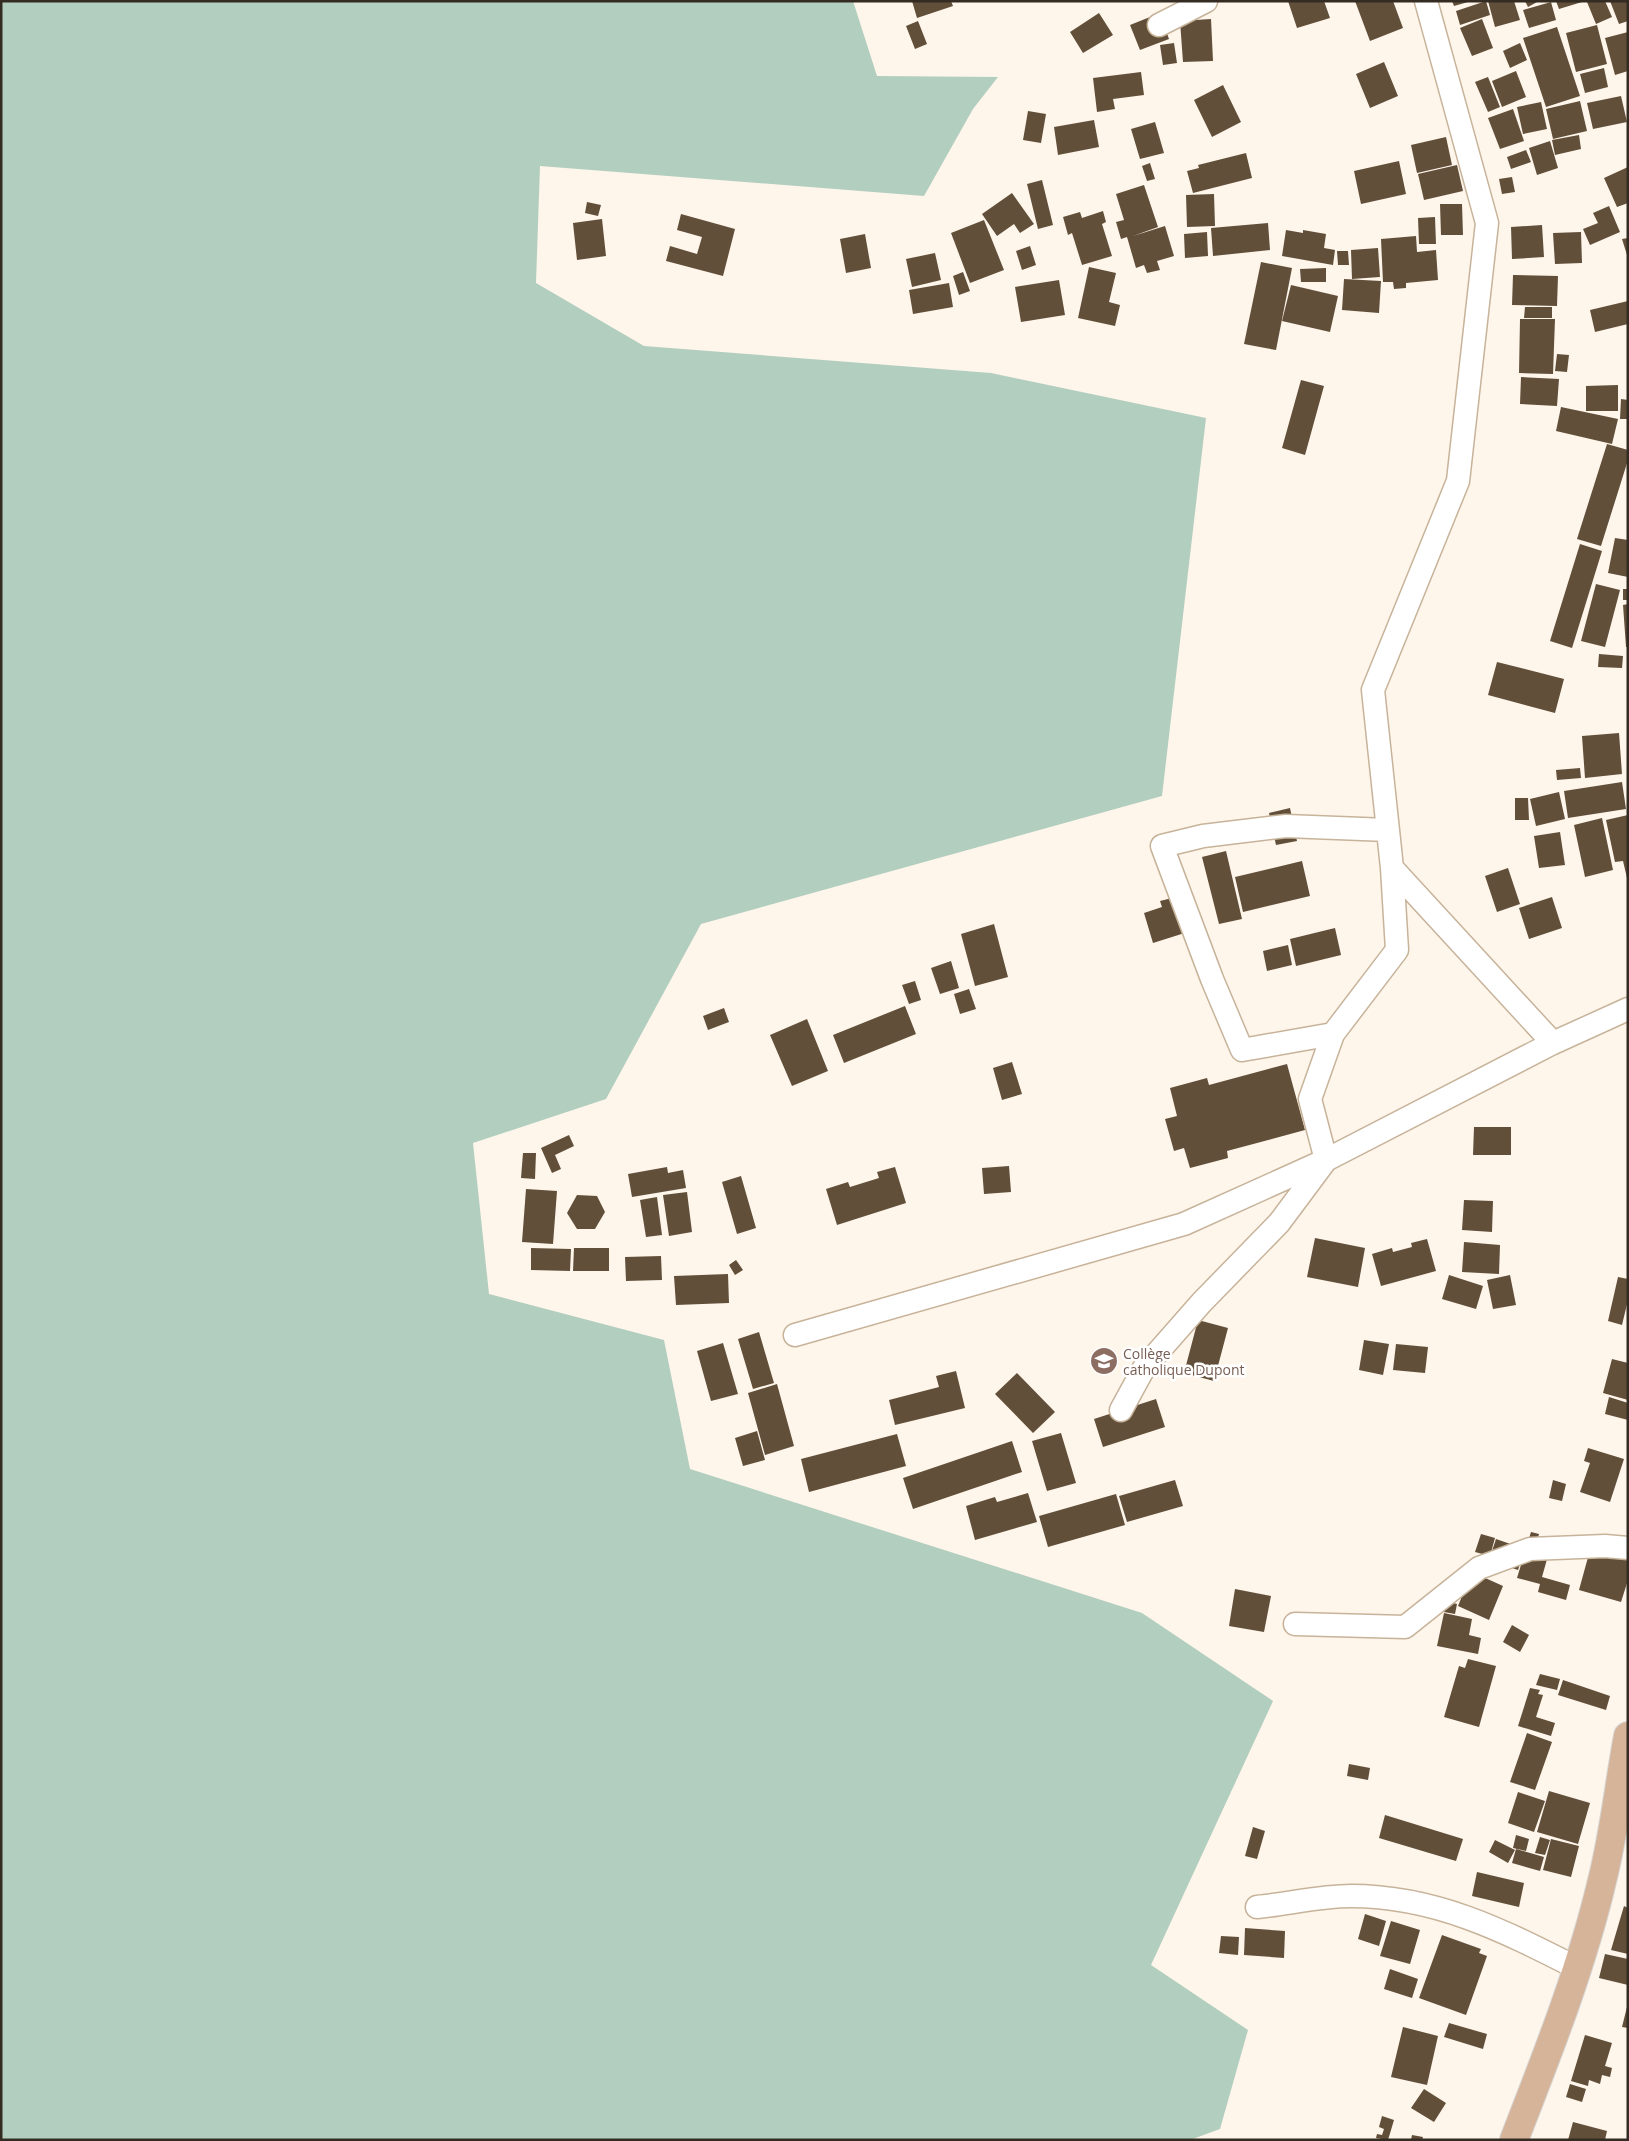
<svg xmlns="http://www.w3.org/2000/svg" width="1629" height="2141" font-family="'Open Sans',sans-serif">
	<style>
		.green { fill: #b2cebf }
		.building { fill: #614f39 }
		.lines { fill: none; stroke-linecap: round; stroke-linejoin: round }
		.street-casing { stroke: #c7b39a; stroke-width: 25 }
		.primary-casing { stroke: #d6d5d3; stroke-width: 30 }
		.street { stroke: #fff; stroke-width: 22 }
		.primary { stroke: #d5b49a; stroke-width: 28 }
		.labels { text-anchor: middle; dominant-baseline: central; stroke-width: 5; stroke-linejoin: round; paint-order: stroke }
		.education-label { font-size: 14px; fill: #785e54; stroke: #fff; text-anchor: start }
	</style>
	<rect width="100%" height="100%" fill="#fef5eb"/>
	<path class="green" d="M 1,1 L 853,1 L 877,76 L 998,77 L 973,109 L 924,196 L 540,166 L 536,283 L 644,346 L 991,373 L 1206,418 L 1162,796 L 701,924 L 606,1099 L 473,1143 L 489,1294 L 664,1340 L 690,1469 L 1142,1613 L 1273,1701 L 1151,1965 L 1248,2030 L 1220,2129 L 1190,2140 L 1,2140 Z"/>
	<path class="building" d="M 912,1 L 951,1 L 953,6 L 917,18 Z
		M 1288,1 L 1324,1 L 1330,18 L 1297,28 Z
		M 1355,1 L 1393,1 L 1403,28 L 1370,41 Z
		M 1452,1 L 1468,1 L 1468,2 L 1454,6 Z
		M 1486,1 L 1490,15 L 1460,25 L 1456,11 Z
		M 1488,1 L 1514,1 L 1520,20 L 1495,27 Z
		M 1525,1 L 1539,1 L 1528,7 Z
		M 1556,1 L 1582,1 L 1582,2 L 1559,9 Z
		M 1605,1 L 1612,17 L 1596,24 L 1587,2 Z
		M 1610,1 L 1628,1 L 1628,21 L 1619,24 Z
		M 1551,2 L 1556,20 L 1529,28 L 1523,10 Z
		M 1099,13 L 1113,35 L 1083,53 L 1070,32 Z
		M 1160,13 L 1169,39 L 1140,50 L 1130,25 Z
		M 1211,19 L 1213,61 L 1183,62 L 1180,21 Z
		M 1482,19 L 1493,48 L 1472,56 L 1460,28 Z
		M 918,21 L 927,44 L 915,49 L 906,26 Z
		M 1597,25 L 1607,64 L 1576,72 L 1566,33 Z
		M 1557,27 L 1580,96 L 1546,107 L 1523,38 Z
		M 1628,32 L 1628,71 L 1615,75 L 1605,38 Z
		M 1174,43 L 1177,63 L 1163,65 L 1160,45 Z
		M 1520,43 L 1527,60 L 1510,68 L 1503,51 Z
		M 1384,62 L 1398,96 L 1370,108 L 1356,74 Z
		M 1604,68 L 1608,87 L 1585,93 L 1580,74 Z
		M 1516,71 L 1526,97 L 1502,107 L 1492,81 Z
		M 1141,72 L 1144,95 L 1113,99 L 1115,109 L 1097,112 L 1093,78 Z
		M 1488,77 L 1500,107 L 1488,112 L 1475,82 Z
		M 1223,85 L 1241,122 L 1212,137 L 1194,100 Z
		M 1621,96 L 1627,122 L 1593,129 L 1587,103 Z
		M 1580,101 L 1587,131 L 1553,139 L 1546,109 Z
		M 1541,102 L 1547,129 L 1523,134 L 1517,107 Z
		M 1513,109 L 1524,141 L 1500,149 L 1488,118 Z
		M 1028,111 L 1046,114 L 1041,143 L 1023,140 Z
		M 1094,120 L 1099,147 L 1058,155 L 1054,127 Z
		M 1155,122 L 1164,153 L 1140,159 L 1131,129 Z
		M 1579,135 L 1581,149 L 1555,155 L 1552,140 Z
		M 1446,137 L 1452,165 L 1417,173 L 1411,145 Z
		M 1550,141 L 1558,168 L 1537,175 L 1529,148 Z
		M 1526,150 L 1531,162 L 1511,169 L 1507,157 Z
		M 1246,153 L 1252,178 L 1193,193 L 1187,171 L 1199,168 L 1198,165 Z
		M 1399,161 L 1406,194 L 1361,204 L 1354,171 Z
		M 1150,163 L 1155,179 L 1147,181 L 1142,166 Z
		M 1457,165 L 1463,191 L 1424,200 L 1418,174 Z
		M 1628,167 L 1628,203 L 1617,207 L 1604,178 Z
		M 1512,177 L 1515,192 L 1502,194 L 1499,179 Z
		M 1042,180 L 1053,225 L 1038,229 L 1027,184 Z
		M 1144,185 L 1158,227 L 1133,236 L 1165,226 L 1174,256 L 1157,261 L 1160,270 L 1147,273 L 1144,265 L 1136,268 L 1127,237 L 1121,239 L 1116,222 L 1124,220 L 1116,194 Z
		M 1012,193 L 1034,224 L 1020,233 L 1014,224 L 997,236 L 982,214 Z
		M 1214,194 L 1215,226 L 1187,227 L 1186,195 Z
		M 587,202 L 601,205 L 598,216 L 585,213 Z
		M 1440,204 L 1462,204 L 1463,235 L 1441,235 Z
		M 1609,206 L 1620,232 L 1590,245 L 1583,229 L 1598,223 L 1593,213 Z
		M 1103,211 L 1106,222 L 1102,224 L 1112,256 L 1082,265 L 1072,233 L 1068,235 L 1063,217 L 1080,212 L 1082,218 Z
		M 681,214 L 735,229 L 723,276 L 666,261 L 670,246 L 697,254 L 702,237 L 677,230 Z
		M 1435,217 L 1436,244 L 1419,244 L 1418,218 Z
		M 602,219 L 606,256 L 577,260 L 573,223 Z
		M 984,220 L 1004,270 L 970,283 L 951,233 Z
		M 1268,223 L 1270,250 L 1213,256 L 1211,228 Z
		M 1542,225 L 1544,257 L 1512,259 L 1511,227 Z
		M 1286,230 L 1303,233 L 1303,230 L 1326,234 L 1324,248 L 1335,250 L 1333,265 L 1282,256 Z
		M 1207,232 L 1208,256 L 1185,258 L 1184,234 Z
		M 1581,232 L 1582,263 L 1555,264 L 1553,233 Z
		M 865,234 L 871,268 L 846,273 L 840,239 Z
		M 1416,236 L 1417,252 L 1436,250 L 1438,280 L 1406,283 L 1406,288 L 1394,289 L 1393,282 L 1383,282 L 1381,239 Z
		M 1628,238 L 1628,255 L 1627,255 L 1622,239 Z
		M 1030,246 L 1036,265 L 1022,270 L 1016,251 Z
		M 1378,248 L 1380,277 L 1352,279 L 1351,250 Z
		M 1337,251 L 1348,251 L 1349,265 L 1338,265 Z
		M 935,253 L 941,280 L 912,287 L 906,259 Z
		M 1261,262 L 1292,268 L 1276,350 L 1244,344 Z
		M 1089,267 L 1116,273 L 1109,302 L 1120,305 L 1115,326 L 1078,318 Z
		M 1326,268 L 1326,282 L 1301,282 L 1300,269 Z
		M 963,272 L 970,291 L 959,295 L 953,276 Z
		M 1513,275 L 1558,276 L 1557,306 L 1512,305 Z
		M 1344,279 L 1381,281 L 1379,313 L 1342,310 Z
		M 1059,280 L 1065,315 L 1021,322 L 1015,287 Z
		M 949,283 L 953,307 L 913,314 L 909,290 Z
		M 1291,285 L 1338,296 L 1330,332 L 1282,321 Z
		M 1628,301 L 1628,324 L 1595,332 L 1590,310 Z
		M 1525,307 L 1552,307 L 1552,318 L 1524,318 Z
		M 1520,319 L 1555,319 L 1553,374 L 1519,373 Z
		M 1557,354 L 1569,355 L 1567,372 L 1555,371 Z
		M 1521,377 L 1559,379 L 1557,406 L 1520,404 Z
		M 1301,380 L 1324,386 L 1305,455 L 1282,448 Z
		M 1618,385 L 1618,411 L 1586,411 L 1586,386 Z
		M 1621,399 L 1628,400 L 1628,419 L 1620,419 Z
		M 1561,407 L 1618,419 L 1612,444 L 1556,431 Z
		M 1607,444 L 1628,450 L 1628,460 L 1601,546 L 1577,539 Z
		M 1615,538 L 1628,540 L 1628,577 L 1608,573 Z
		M 1580,544 L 1602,551 L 1572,648 L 1550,641 Z
		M 1596,584 L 1620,590 L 1605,647 L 1581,641 Z
		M 1623,589 L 1628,589 L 1628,600 L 1623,600 Z
		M 1628,604 L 1628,647 L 1626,647 L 1623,605 Z
		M 1599,654 L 1623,656 L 1622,668 L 1598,667 Z
		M 1497,662 L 1564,679 L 1555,713 L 1488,695 Z
		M 1619,733 L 1622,774 L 1585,778 L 1582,736 Z
		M 1580,768 L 1581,778 L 1557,780 L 1556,770 Z
		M 1622,782 L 1626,809 L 1568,818 L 1564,791 Z
		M 1559,792 L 1565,819 L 1536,826 L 1530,799 Z
		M 1515,798 L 1528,798 L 1529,820 L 1515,820 Z
		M 1290,808 L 1297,841 L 1276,845 L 1269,813 Z
		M 1628,815 L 1628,878 L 1627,878 L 1623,861 L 1615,862 L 1606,820 Z
		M 1602,818 L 1613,870 L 1585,877 L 1574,825 Z
		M 1560,832 L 1565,865 L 1539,868 L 1534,836 Z
		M 1226,851 L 1242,919 L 1219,924 L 1202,857 Z
		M 1302,861 L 1310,896 L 1243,912 L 1235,877 Z
		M 1508,868 L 1520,904 L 1497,912 L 1485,876 Z
		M 1552,897 L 1562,928 L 1529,939 L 1519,908 Z
		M 1172,898 L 1191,931 L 1153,943 L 1144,913 L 1162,907 L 1160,901 Z
		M 994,924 L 1008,977 L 975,986 L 961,934 Z
		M 1335,928 L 1341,955 L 1296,966 L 1290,939 Z
		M 1288,945 L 1292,965 L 1267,971 L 1263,951 Z
		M 951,961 L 959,988 L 940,994 L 931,968 Z
		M 915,981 L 921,1000 L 909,1004 L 902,985 Z
		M 969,989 L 976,1009 L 960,1014 L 954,994 Z
		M 905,1006 L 916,1034 L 844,1063 L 833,1035 Z
		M 724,1008 L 729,1022 L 708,1030 L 703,1016 Z
		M 807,1019 L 828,1071 L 792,1086 L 770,1035 Z
		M 1012,1062 L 1022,1094 L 1002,1100 L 993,1068 Z
		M 1287,1064 L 1305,1130 L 1227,1151 L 1228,1158 L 1190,1168 L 1184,1148 L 1174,1151 L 1165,1119 L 1177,1116 L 1170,1088 L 1207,1078 L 1209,1085 Z
		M 1474,1127 L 1511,1127 L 1511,1155 L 1473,1155 Z
		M 569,1135 L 574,1146 L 555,1155 L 561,1169 L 552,1173 L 541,1148 Z
		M 523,1153 L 536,1153 L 535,1179 L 521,1178 Z
		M 1009,1166 L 1011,1192 L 984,1194 L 982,1168 Z
		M 667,1167 L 668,1173 L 683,1170 L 686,1188 L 632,1197 L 628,1174 Z
		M 895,1167 L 906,1203 L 837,1225 L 826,1189 L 848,1182 L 850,1187 L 879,1178 L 877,1172 Z
		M 741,1176 L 756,1228 L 737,1234 L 722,1182 Z
		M 526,1189 L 557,1191 L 553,1244 L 522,1242 Z
		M 687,1192 L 692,1232 L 669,1236 L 663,1195 Z
		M 577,1195 L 597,1196 L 605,1212 L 595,1229 L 577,1229 L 567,1213 Z
		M 657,1197 L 662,1235 L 646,1237 L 640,1200 Z
		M 1464,1200 L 1493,1201 L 1492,1232 L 1462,1230 Z
		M 1315,1238 L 1365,1248 L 1358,1287 L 1307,1277 Z
		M 1427,1239 L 1436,1271 L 1381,1286 L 1372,1254 L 1392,1248 L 1393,1252 L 1412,1247 L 1411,1243 Z
		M 1464,1242 L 1500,1245 L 1499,1274 L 1462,1272 Z
		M 531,1248 L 571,1249 L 570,1271 L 531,1270 Z
		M 574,1248 L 609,1248 L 609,1271 L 573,1271 Z
		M 661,1256 L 662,1280 L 626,1281 L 625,1257 Z
		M 736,1260 L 743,1270 L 735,1275 L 729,1265 Z
		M 728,1274 L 729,1303 L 676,1305 L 674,1276 Z
		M 1449,1275 L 1483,1286 L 1476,1309 L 1442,1299 Z
		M 1510,1275 L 1516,1305 L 1493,1309 L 1487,1280 Z
		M 1618,1277 L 1628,1279 L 1628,1300 L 1622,1325 L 1608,1321 Z
		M 1198,1320 L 1228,1328 L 1214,1381 L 1184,1373 Z
		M 759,1332 L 774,1383 L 753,1389 L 738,1339 Z
		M 1364,1340 L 1389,1344 L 1383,1375 L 1359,1370 Z
		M 723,1343 L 738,1394 L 711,1401 L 697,1351 Z
		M 1396,1344 L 1428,1347 L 1425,1373 L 1393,1370 Z
		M 1612,1359 L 1628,1363 L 1628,1400 L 1603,1393 Z
		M 956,1371 L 965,1408 L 895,1425 L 889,1400 L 939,1387 L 936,1376 Z
		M 1017,1373 L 1055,1412 L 1033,1433 L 995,1394 Z
		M 777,1384 L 794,1446 L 765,1455 L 748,1393 Z
		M 1609,1397 L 1628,1403 L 1628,1420 L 1605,1414 Z
		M 1156,1399 L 1165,1427 L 1103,1447 L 1094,1419 Z
		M 757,1431 L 765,1460 L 743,1466 L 735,1438 Z
		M 1061,1433 L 1076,1483 L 1047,1491 L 1032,1441 Z
		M 897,1434 L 906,1466 L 809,1492 L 801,1459 Z
		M 1012,1441 L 1022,1472 L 913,1509 L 903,1478 Z
		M 1588,1448 L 1624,1459 L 1610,1502 L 1580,1492 L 1590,1463 L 1584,1461 Z
		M 1175,1480 L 1183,1506 L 1127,1522 L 1119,1496 Z
		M 1553,1480 L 1566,1484 L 1562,1501 L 1549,1498 Z
		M 1028,1493 L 1037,1522 L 975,1540 L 966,1506 L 995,1497 L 997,1502 Z
		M 1116,1494 L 1125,1525 L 1048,1547 L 1039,1516 Z
		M 1531,1532 L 1539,1534 L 1537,1541 L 1551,1545 L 1542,1577 L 1570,1585 L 1566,1600 L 1538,1592 L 1540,1584 L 1517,1578 Z
		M 1481,1534 L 1495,1538 L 1490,1556 L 1475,1552 Z
		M 1496,1539 L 1525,1549 L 1518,1570 L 1489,1560 Z
		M 1590,1550 L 1628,1560 L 1628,1580 L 1621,1602 L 1579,1590 Z
		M 1472,1572 L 1503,1586 L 1489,1620 L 1458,1606 Z
		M 1235,1589 L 1271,1596 L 1264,1632 L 1229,1626 Z
		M 1446,1601 L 1457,1604 L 1455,1614 L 1444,1612 Z
		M 1444,1613 L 1472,1619 L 1469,1635 L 1481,1638 L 1478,1654 L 1437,1646 Z
		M 1512,1625 L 1529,1635 L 1520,1652 L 1503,1642 Z
		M 1468,1659 L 1496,1666 L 1479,1727 L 1444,1717 L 1459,1666 L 1465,1668 Z
		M 1540,1674 L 1560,1679 L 1557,1690 L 1536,1685 Z
		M 1563,1680 L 1610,1696 L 1606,1710 L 1558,1695 Z
		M 1530,1688 L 1540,1690 L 1538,1694 L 1543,1695 L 1536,1717 L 1555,1723 L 1551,1736 L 1518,1726 Z
		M 1527,1733 L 1552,1742 L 1535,1790 L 1510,1782 Z
		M 1349,1764 L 1370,1768 L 1368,1780 L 1347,1776 Z
		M 1549,1791 L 1590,1803 L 1578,1844 L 1537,1832 Z
		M 1518,1792 L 1545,1801 L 1534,1832 L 1508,1823 Z
		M 1385,1815 L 1463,1839 L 1456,1861 L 1379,1838 Z
		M 1253,1827 L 1265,1831 L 1257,1859 L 1245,1856 Z
		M 1516,1835 L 1529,1839 L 1526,1851 L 1513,1848 Z
		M 1540,1837 L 1550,1840 L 1545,1855 L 1535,1853 Z
		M 1551,1839 L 1579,1846 L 1571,1877 L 1543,1870 Z
		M 1495,1840 L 1515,1850 L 1508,1863 L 1489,1852 Z
		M 1516,1849 L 1544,1857 L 1540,1871 L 1512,1863 Z
		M 1477,1872 L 1524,1883 L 1519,1907 L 1472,1896 Z
		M 1624,1906 L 1628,1908 L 1628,1954 L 1611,1950 Z
		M 1365,1914 L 1386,1921 L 1379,1946 L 1358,1939 Z
		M 1391,1921 L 1420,1930 L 1410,1964 L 1380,1956 Z
		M 1245,1928 L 1285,1931 L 1284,1958 L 1244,1955 Z
		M 1442,1935 L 1481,1949 L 1479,1953 L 1487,1956 L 1466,2015 L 1419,1998 Z
		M 1221,1936 L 1239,1937 L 1238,1955 L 1219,1953 Z
		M 1605,1954 L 1628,1959 L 1628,1985 L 1599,1978 Z
		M 1390,1969 L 1418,1979 L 1412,1998 L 1384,1989 Z
		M 1627,2007 L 1628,2007 L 1628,2028 L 1622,2027 Z
		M 1449,2023 L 1487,2034 L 1483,2049 L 1444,2037 Z
		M 1403,2027 L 1438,2036 L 1427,2085 L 1391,2077 Z
		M 1585,2035 L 1612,2043 L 1605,2066 L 1612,2068 L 1610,2077 L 1602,2075 L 1600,2084 L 1589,2080 L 1588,2086 L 1571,2081 Z
		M 1570,2084 L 1586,2089 L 1582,2102 L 1566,2097 Z
		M 1424,2089 L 1446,2103 L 1434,2122 L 1411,2108 Z
		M 1382,2116 L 1394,2120 L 1388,2140 L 1376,2138 L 1377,2134 L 1382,2135 L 1384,2129 L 1379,2127 Z
		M 1573,2122 L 1607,2131 L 1605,2140 L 1568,2140 Z
		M 1412,2135 L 1423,2137 L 1422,2140 L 1411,2140 Z"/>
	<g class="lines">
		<g class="street-casing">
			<path id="street" d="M 1159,25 L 1206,1
				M 1392,868 L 1553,1043
				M 1333,1034 L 1242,1050 L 1212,979 L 1162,846 L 1203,836 L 1286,826 L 1388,830
				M 795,1335 L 1184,1224 L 1326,1160 L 1553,1043 L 1628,1009
				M 1121,1410 L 1144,1368 L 1202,1302 L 1279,1223 L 1326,1160 L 1310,1099 L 1333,1034 L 1397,950 L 1392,868 L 1373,690 L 1458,481 L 1487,223 L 1426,1
				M 1295,1624 L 1405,1627 L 1479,1568 L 1530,1549 L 1605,1546 L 1628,1548
				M 1257,1907 C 1288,1904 1320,1896 1351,1896 C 1436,1896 1504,1931 1577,1968"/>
		</g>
		<g class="primary-casing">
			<path id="primary" d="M 1514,2140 C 1547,2055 1581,1970 1602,1881 C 1614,1834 1619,1784 1628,1736"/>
		</g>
		<use href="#street" class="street"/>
		<use href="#primary" class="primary"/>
	</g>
	<defs>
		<g id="school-disc" transform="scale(1.4375)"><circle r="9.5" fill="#8d6e63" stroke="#fff"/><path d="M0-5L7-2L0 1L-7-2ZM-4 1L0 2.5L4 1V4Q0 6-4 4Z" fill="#fff"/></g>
	</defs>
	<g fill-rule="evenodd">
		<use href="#school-disc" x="1104" y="1361"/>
	</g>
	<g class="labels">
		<g class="education-label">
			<text x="1123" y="1353">Collège<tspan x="1123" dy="16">catholique Dupont</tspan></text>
		</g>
	</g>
	<rect width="1629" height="2141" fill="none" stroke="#342c22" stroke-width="5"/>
</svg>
